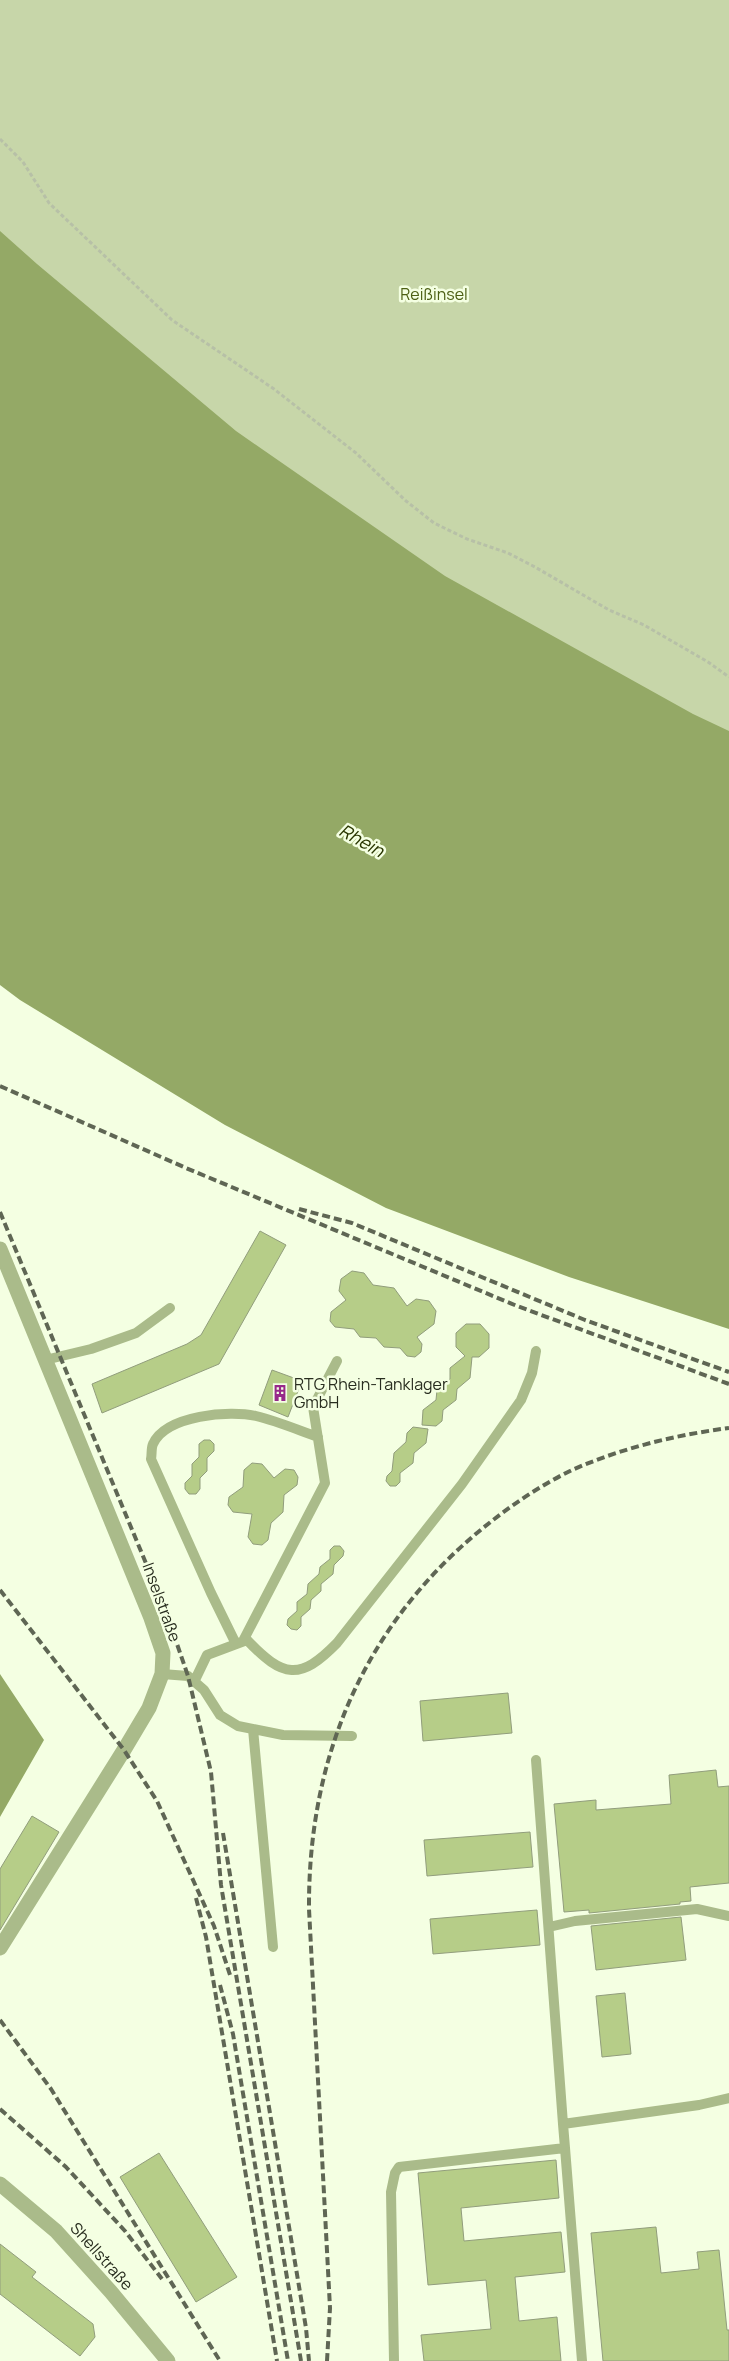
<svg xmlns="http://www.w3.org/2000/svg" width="729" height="2361" font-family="Manrope,sans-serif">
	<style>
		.green { fill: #c7d6a9 }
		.water { fill: #94a966 }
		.building { fill: #b6cd88; stroke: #919d7c }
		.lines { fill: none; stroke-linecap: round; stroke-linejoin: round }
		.path { stroke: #b7c0a7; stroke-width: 3; stroke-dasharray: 4 2.5; stroke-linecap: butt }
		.service { stroke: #aabb8a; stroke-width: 10 }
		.minor { stroke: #aabb8a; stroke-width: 15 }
		.rail { stroke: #5f6654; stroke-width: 4; stroke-dasharray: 8 4; stroke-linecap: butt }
		.labels { text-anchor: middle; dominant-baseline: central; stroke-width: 5; stroke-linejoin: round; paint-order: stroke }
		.park-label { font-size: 16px; fill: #4c5f14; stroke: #f4ffe2 }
		.poi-label { font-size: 16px; fill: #282d1f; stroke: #f4ffe2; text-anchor: start }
		.street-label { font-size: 16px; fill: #282d1f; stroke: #f4ffe2 }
		.water-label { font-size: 18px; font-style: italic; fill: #293601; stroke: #f4ffe2 }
	</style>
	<rect width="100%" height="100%" fill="#f4ffe2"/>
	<path class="green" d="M 0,0 L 729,0 L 729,798 L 0,319 Z"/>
	<path class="water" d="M 0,231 L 37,264 L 236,431 L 445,576 L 693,714 L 729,731 L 729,1329 L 569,1277 L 386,1208 L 225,1125 L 20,1000 L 0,985 Z
		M 0,1674 L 44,1740 L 0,1817 Z"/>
	<path class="building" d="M 260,1231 L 286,1245 L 219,1364 L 102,1413 L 92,1384 L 187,1344 L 201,1335 Z
		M 352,1271 L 364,1273 L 373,1285 L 394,1288 L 407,1306 L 416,1299 L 429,1301 L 436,1311 L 434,1324 L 417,1337 L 422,1344 L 421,1352 L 415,1357 L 407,1356 L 400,1348 L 384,1347 L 376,1338 L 360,1337 L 354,1329 L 335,1327 L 330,1321 L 331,1312 L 346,1300 L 339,1291 L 341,1279 Z
		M 466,1324 L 480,1324 L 489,1334 L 489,1348 L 479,1357 L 472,1357 L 470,1378 L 457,1389 L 456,1400 L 443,1410 L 442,1421 L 436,1426 L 422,1425 L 423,1410 L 436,1400 L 437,1390 L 450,1379 L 450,1368 L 465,1356 L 456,1347 L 456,1333 Z
		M 272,1370 L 302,1381 L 288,1417 L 259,1405 Z
		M 413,1427 L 428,1429 L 426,1443 L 414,1453 L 413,1463 L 400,1473 L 400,1482 L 396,1486 L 390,1486 L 386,1481 L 387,1476 L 392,1471 L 394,1453 L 406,1442 L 407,1433 Z
		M 204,1440 L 210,1440 L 214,1444 L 214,1451 L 207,1458 L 207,1471 L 200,1478 L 200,1489 L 196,1494 L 189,1494 L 185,1489 L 185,1483 L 192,1476 L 192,1464 L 199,1457 L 199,1444 Z
		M 252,1463 L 262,1464 L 274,1478 L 285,1469 L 294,1470 L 298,1477 L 297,1485 L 284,1495 L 283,1512 L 271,1523 L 268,1540 L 262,1545 L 253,1544 L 248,1537 L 252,1514 L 233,1512 L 228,1505 L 229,1497 L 243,1487 L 244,1470 Z
		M 334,1546 L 340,1546 L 344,1551 L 343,1556 L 334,1565 L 333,1574 L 321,1584 L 321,1591 L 311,1600 L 310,1609 L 301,1617 L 301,1626 L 297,1630 L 291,1629 L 287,1625 L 288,1619 L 297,1611 L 297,1602 L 307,1594 L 308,1584 L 319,1574 L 320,1567 L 330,1559 L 330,1550 Z
		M 508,1693 L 512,1733 L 423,1741 L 420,1701 Z
		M 716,1770 L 718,1787 L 729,1786 L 729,1883 L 690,1887 L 691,1901 L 680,1902 L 680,1904 L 589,1913 L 589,1910 L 564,1912 L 554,1804 L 596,1800 L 596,1810 L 671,1804 L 669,1775 Z
		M 32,1816 L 59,1832 L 0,1930 L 0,1869 Z
		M 530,1832 L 533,1867 L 427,1876 L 424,1840 Z
		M 537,1910 L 540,1945 L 433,1954 L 430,1919 Z
		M 681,1917 L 686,1960 L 596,1970 L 591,1926 Z
		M 625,1993 L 631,2054 L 602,2057 L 596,1996 Z
		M 159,2153 L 237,2277 L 196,2302 L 120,2177 Z
		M 556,2160 L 559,2198 L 461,2208 L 464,2241 L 561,2232 L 565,2272 L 515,2277 L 519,2321 L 557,2317 L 561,2361 L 424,2361 L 421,2335 L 491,2329 L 486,2280 L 428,2285 L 418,2173 Z
		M 656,2227 L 661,2273 L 699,2269 L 697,2252 L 719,2250 L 727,2330 L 729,2330 L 729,2361 L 603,2361 L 591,2233 Z
		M 0,2244 L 36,2272 L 32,2277 L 93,2324 L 95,2337 L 80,2356 L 0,2294 Z"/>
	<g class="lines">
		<path class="path" d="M 0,139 L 23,162 L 49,203 L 172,320 L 274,389 L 356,453 L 406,501 L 434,523 L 467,539 L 508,553 L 535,567 L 609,610 L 644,625 L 708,662 L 729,677"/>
		<path class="service" d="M 45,1360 L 91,1349 L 136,1333 L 170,1308
			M 243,1641 L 325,1483 L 313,1407 L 337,1361
			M 236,1644 L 211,1593 L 151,1459 C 152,1455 151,1448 153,1444 C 166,1415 230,1410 256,1416 C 277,1421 298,1430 318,1437
			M 162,1674 L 188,1676 L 204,1690 L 220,1715 L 238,1726 L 283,1735 L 352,1736
			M 194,1682 L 207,1655 L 247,1640 C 283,1678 300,1681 337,1643 L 462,1484 L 521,1400 L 532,1373 L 536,1351
			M 253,1729 L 273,1947
			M 536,1760 L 563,2124
			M 549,1927 L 575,1921 L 697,1909 L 729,1916
			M 565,2148 L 582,2361
			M 394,2361 L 391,2192 L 395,2173 L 399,2167 L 565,2148 L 563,2124 L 699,2105 L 729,2098"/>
		<path class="minor" d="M 0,1249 L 151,1618 L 163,1653 L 162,1674 L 149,1708 L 124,1750 L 0,1948
			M 0,2184 L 56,2231 L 111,2292 L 168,2361"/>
		<path class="rail" d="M 0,1086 L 186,1168 L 517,1306 L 729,1384
			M 299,1209 L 352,1223 L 585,1320 L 729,1372
			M 0,1212 L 165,1609 L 188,1676 L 211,1772 L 221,1885 L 301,2361
			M 0,1590 L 124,1750 L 157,1801 L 214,1926 L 231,1978
			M 223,1833 L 306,2328 L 309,2361
			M 196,1898 L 206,1937 L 277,2361
			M 220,1985 L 233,2034 L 288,2361
			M 0,2020 L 51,2089 L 220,2361
			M 0,2109 L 66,2167 L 125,2231 L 162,2279
			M 327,2361 L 330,2308 L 309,1909 C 308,1757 364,1625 483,1528 C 510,1506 541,1485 572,1470 C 622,1448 675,1435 729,1428"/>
	</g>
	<defs>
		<g id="building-bare" transform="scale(1.35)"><path d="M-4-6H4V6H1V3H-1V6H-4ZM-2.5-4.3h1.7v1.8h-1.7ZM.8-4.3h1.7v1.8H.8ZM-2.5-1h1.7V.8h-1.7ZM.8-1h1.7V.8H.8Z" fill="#97298a" stroke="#f4ffe2" stroke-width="2.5" paint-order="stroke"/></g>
	</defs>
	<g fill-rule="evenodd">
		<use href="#building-bare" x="280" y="1393"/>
	</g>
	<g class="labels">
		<g class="park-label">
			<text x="434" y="294">Reißinsel</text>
		</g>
		<g class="poi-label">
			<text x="294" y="1384">RTG Rhein-Tanklager<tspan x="294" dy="18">GmbH</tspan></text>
		</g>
		<g class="street-label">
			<text transform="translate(162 1602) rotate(70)">Inselstraße</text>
			<text transform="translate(102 2256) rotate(48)">Shellstraße</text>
		</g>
		<g class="water-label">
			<text transform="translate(362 840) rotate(29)">Rhein</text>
		</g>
	</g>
</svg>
